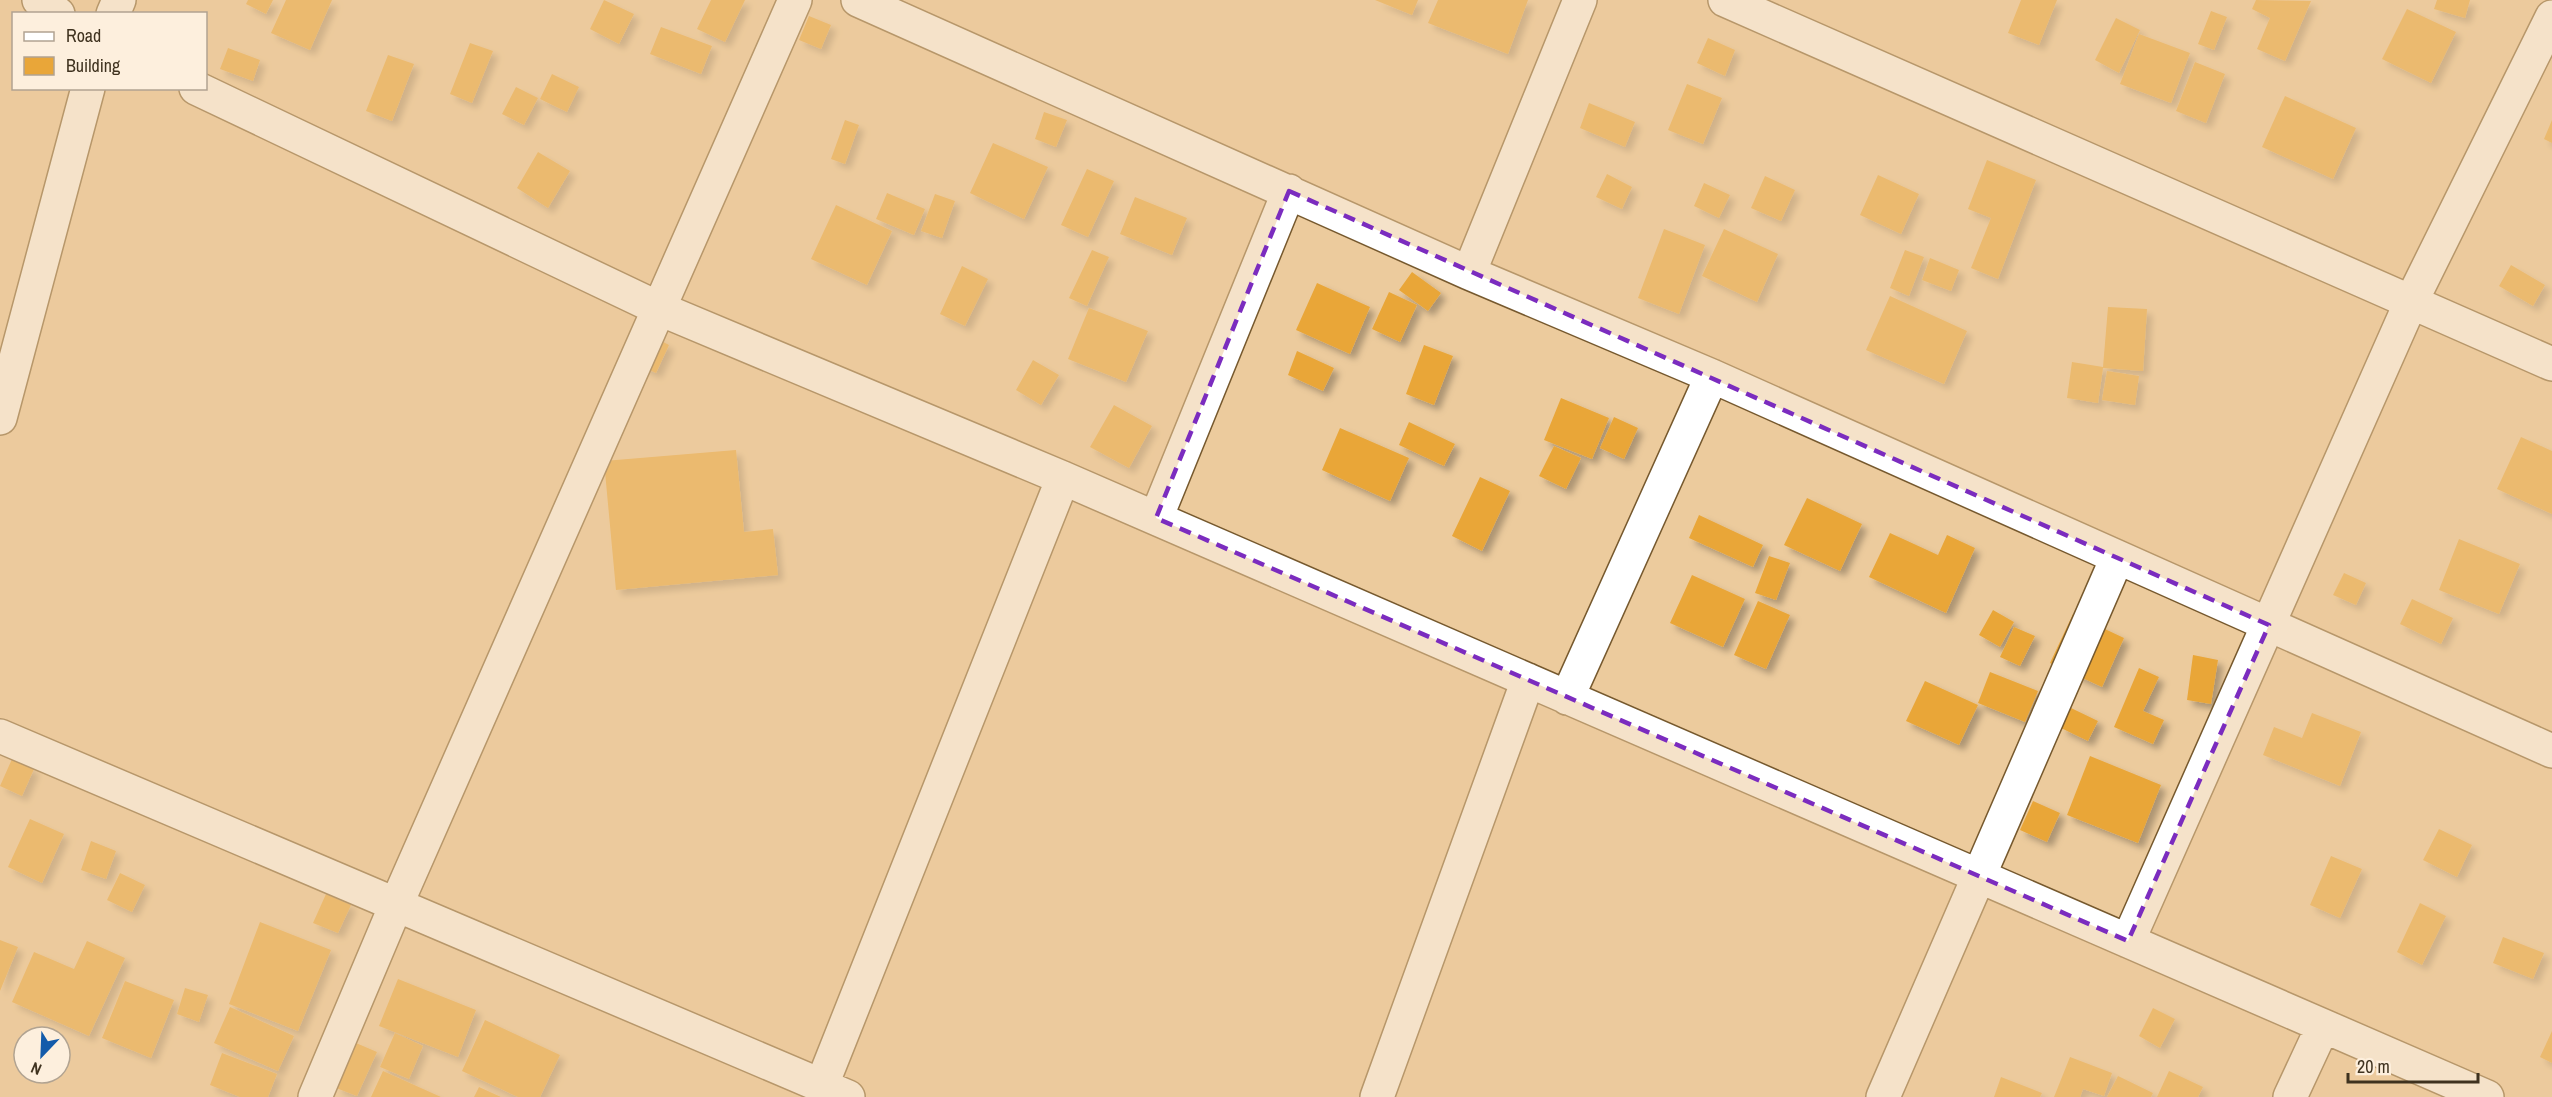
<svg xmlns="http://www.w3.org/2000/svg" width="2552" height="1097" font-family="'Archivo Narrow',sans-serif">
	<style>
		.building { fill: #e9a639; filter: url(#shadow) }
		.lines { fill: none; stroke-linecap: round; stroke-linejoin: round }
		.minor-casing { stroke: #76592e; stroke-width: 36 }
		.minor { stroke: #fff; stroke-width: 33 }
		.marked { fill: none; stroke: #7b2cbf; stroke-width: 4.5; stroke-dasharray: 12 8; stroke-linejoin: round }
	</style>
	<defs>
		<filter id="shadow"><feDropShadow dx="5.5" dy="5.5" stdDeviation="3" flood-color="#0004"/></filter>
	</defs>
	<rect width="100%" height="100%" fill="#eccb9d"/>
	<path class="building" d="M 248,0 L 273,0 L 266,14 L 246,4 Z
		M 286,0 L 332,0 L 310,50 L 271,33 Z
		M 604,0 L 634,14 L 619,44 L 590,29 Z
		M 711,0 L 745,0 L 725,42 L 697,29 Z
		M 1375,0 L 1418,0 L 1412,15 Z
		M 1438,0 L 1528,0 L 1508,54 L 1428,23 Z
		M 2021,0 L 2057,0 L 2039,45 L 2008,33 Z
		M 2256,0 L 2311,1 L 2285,61 L 2257,49 L 2270,18 L 2252,9 Z
		M 2437,0 L 2470,0 L 2465,18 L 2434,9 Z
		M 2407,9 L 2456,32 L 2431,83 L 2382,59 Z
		M 2211,11 L 2227,17 L 2214,50 L 2198,44 Z
		M 809,16 L 831,25 L 821,49 L 799,40 Z
		M 2116,18 L 2140,30 L 2119,73 L 2095,60 Z
		M 661,27 L 712,46 L 701,74 L 650,54 Z
		M 2139,34 L 2190,53 L 2171,103 L 2120,84 Z
		M 1708,38 L 1735,50 L 1725,76 L 1697,63 Z
		M 470,43 L 493,51 L 472,103 L 450,94 Z
		M 228,48 L 260,60 L 253,81 L 220,69 Z
		M 388,55 L 414,64 L 392,121 L 366,111 Z
		M 2195,62 L 2225,74 L 2206,123 L 2176,111 Z
		M 552,74 L 579,87 L 567,112 L 540,99 Z
		M 1687,84 L 1722,98 L 1703,144 L 1668,130 Z
		M 516,87 L 538,98 L 524,125 L 502,114 Z
		M 2285,96 L 2356,128 L 2333,179 L 2262,147 Z
		M 1589,103 L 1635,122 L 1625,147 L 1580,128 Z
		M 1044,112 L 1067,120 L 1056,147 L 1035,139 Z
		M 845,120 L 859,125 L 845,164 L 831,159 Z
		M 2552,120 L 2552,143 L 2544,139 Z
		M 993,143 L 1048,167 L 1024,219 L 970,193 Z
		M 538,152 L 570,171 L 548,208 L 517,188 Z
		M 1987,160 L 2036,180 L 1998,279 L 1971,268 L 1991,218 L 1968,209 Z
		M 1087,169 L 1114,181 L 1088,237 L 1061,225 Z
		M 1607,174 L 1632,187 L 1622,209 L 1596,197 Z
		M 1878,175 L 1919,194 L 1901,234 L 1860,215 Z
		M 1765,176 L 1795,190 L 1781,221 L 1751,208 Z
		M 1704,183 L 1730,195 L 1719,218 L 1694,206 Z
		M 887,193 L 925,209 L 914,235 L 876,219 Z
		M 935,194 L 955,201 L 942,238 L 921,231 Z
		M 1135,197 L 1187,218 L 1172,255 L 1120,234 Z
		M 836,205 L 892,231 L 867,285 L 811,259 Z
		M 1664,229 L 1705,245 L 1679,314 L 1638,298 Z
		M 1724,229 L 1778,254 L 1757,302 L 1702,276 Z
		M 1092,250 L 1109,257 L 1087,306 L 1069,298 Z
		M 1905,250 L 1924,257 L 1909,296 L 1890,288 Z
		M 1930,258 L 1959,270 L 1951,291 L 1922,280 Z
		M 2511,265 L 2545,285 L 2533,306 L 2499,286 Z
		M 962,266 L 988,279 L 965,326 L 940,314 Z
		M 1412,272 L 1441,293 L 1428,311 L 1399,290 Z
		M 1317,283 L 1370,307 L 1350,354 L 1296,330 Z
		M 1389,292 L 1417,305 L 1400,342 L 1372,329 Z
		M 1890,296 L 1967,331 L 1944,384 L 1866,350 Z
		M 2108,307 L 2147,309 L 2143,371 L 2103,368 L 2098,403 L 2067,398 L 2072,362 L 2103,367 Z
		M 1089,308 L 1148,331 L 1126,382 L 1068,359 Z
		M 646,333 L 669,345 L 656,373 L 632,362 Z
		M 1424,345 L 1453,356 L 1434,405 L 1406,394 Z
		M 1297,351 L 1334,368 L 1323,391 L 1288,375 Z
		M 1033,360 L 1059,375 L 1041,405 L 1016,390 Z
		M 2107,371 L 2139,376 L 2135,405 L 2102,400 Z
		M 1561,398 L 1609,418 L 1592,459 L 1544,440 Z
		M 1114,405 L 1152,426 L 1129,468 L 1090,447 Z
		M 1614,417 L 1638,428 L 1624,459 L 1600,448 Z
		M 1409,422 L 1455,444 L 1444,466 L 1399,445 Z
		M 1340,428 L 1409,458 L 1390,501 L 1322,470 Z
		M 2521,437 L 2552,451 L 2552,514 L 2497,489 Z
		M 1554,446 L 1581,458 L 1566,489 L 1539,476 Z
		M 736,450 L 744,532 L 773,529 L 778,575 L 616,590 L 604,461 Z
		M 1480,477 L 1510,491 L 1482,551 L 1452,536 Z
		M 1807,498 L 1862,524 L 1840,571 L 1784,545 Z
		M 1699,515 L 1763,545 L 1753,567 L 1689,538 Z
		M 1890,533 L 1938,555 L 1947,535 L 1975,548 L 1946,613 L 1869,577 Z
		M 2459,539 L 2520,564 L 2499,614 L 2439,590 Z
		M 1769,556 L 1790,563 L 1776,600 L 1755,593 Z
		M 2344,573 L 2366,583 L 2356,605 L 2333,595 Z
		M 1692,575 L 1745,599 L 1723,647 L 1670,623 Z
		M 2412,599 L 2453,618 L 2441,644 L 2400,624 Z
		M 1758,601 L 1790,615 L 1766,669 L 1734,655 Z
		M 1993,610 L 2014,622 L 2000,647 L 1979,635 Z
		M 2073,614 L 2124,638 L 2102,687 L 2050,663 Z
		M 2014,627 L 2035,636 L 2020,666 L 2000,657 Z
		M 2193,655 L 2218,660 L 2211,704 L 2187,700 Z
		M 2139,668 L 2159,677 L 2143,711 L 2164,720 L 2153,744 L 2114,727 Z
		M 1990,672 L 2038,691 L 2025,722 L 1978,703 Z
		M 1925,681 L 1978,705 L 1959,745 L 1906,721 Z
		M 2071,708 L 2098,721 L 2088,741 L 2061,728 Z
		M 2312,713 L 2361,732 L 2340,786 L 2263,755 L 2274,727 L 2302,738 Z
		M 2090,756 L 2161,785 L 2138,843 L 2067,815 Z
		M 12,759 L 34,769 L 22,796 L 0,786 Z
		M 2033,801 L 2060,813 L 2047,842 L 2020,830 Z
		M 30,819 L 64,834 L 42,883 L 8,867 Z
		M 2439,829 L 2472,845 L 2457,877 L 2423,860 Z
		M 91,841 L 116,851 L 106,879 L 81,870 Z
		M 2331,856 L 2362,869 L 2340,918 L 2310,905 Z
		M 120,873 L 145,885 L 132,912 L 107,900 Z
		M 326,894 L 351,905 L 338,933 L 313,923 Z
		M 2420,903 L 2446,916 L 2422,965 L 2397,952 Z
		M 260,922 L 331,950 L 298,1031 L 229,1004 Z
		M 2503,937 L 2544,953 L 2533,979 L 2493,963 Z
		M 0,940 L 18,947 L 0,991 Z
		M 87,941 L 125,958 L 89,1036 L 12,1002 L 34,952 L 74,969 Z
		M 398,979 L 476,1010 L 458,1057 L 379,1026 Z
		M 125,981 L 174,1000 L 151,1058 L 102,1038 Z
		M 185,988 L 208,995 L 199,1022 L 177,1014 Z
		M 230,1007 L 294,1036 L 278,1071 L 214,1043 Z
		M 2153,1008 L 2175,1019 L 2160,1048 L 2139,1036 Z
		M 485,1020 L 560,1055 L 540,1097 L 518,1097 L 462,1071 Z
		M 2552,1031 L 2552,1063 L 2540,1057 Z
		M 395,1033 L 423,1046 L 409,1079 L 380,1067 Z
		M 356,1043 L 377,1052 L 357,1096 L 336,1088 Z
		M 222,1053 L 277,1074 L 268,1097 L 240,1097 L 210,1085 Z
		M 2070,1057 L 2112,1073 L 2104,1096 L 2083,1089 L 2080,1097 L 2054,1097 Z
		M 383,1071 L 441,1097 L 371,1097 Z
		M 2169,1071 L 2203,1087 L 2198,1097 L 2157,1097 Z
		M 2118,1076 L 2153,1093 L 2151,1097 L 2107,1097 Z
		M 2001,1077 L 2042,1093 L 2040,1097 L 1994,1097 Z
		M 479,1087 L 501,1097 L 474,1097 Z"/>
	<g class="lines">
		<g class="minor-casing">
			<path id="minor" d="M 39,0 L 58,14
				M 858,0 L 1469,273 L 1712,376 L 2552,751
				M 1725,0 L 2552,364
				M 113,14 L 119,0
				M 196,88 L 660,309 L 1063,478 L 2487,1097
				M 1469,273 L 1580,0
				M 0,418 L 88,88
				M 1156,518 L 1289,191
				M 1567,698 L 1712,376
				M 0,736 L 848,1097
				M 2128,941 L 2411,302 L 2552,17
				M 821,1087 L 1063,478
				M 315,1097 L 396,905 L 795,0
				M 1377,1097 L 1528,680
				M 1883,1097 L 2117,558
				M 2290,1097 L 2323,1026"/>
		</g>
		<use href="#minor" class="minor"/>
	</g>
	<path d="M0 0H2552V1097H0ZM 1289,191 L 2269,625 L 2128,941 L 1156,518 Z" fill="#eccb9d" fill-opacity=".55" fill-rule="evenodd"/>
	<path class="marked" d="M 1289,191 L 2269,625 L 2128,941 L 1156,518 Z"/>
	<rect x="12" y="12" width="195" height="78" fill="#fdefdd" stroke="#b1a391" stroke-width="1.5"/>
	<rect x="24" y="32" width="30" height="9" fill="#ffffff" stroke="#b1a391" stroke-width="1.5"/>
	<text x="66" y="42" font-size="18" fill="#3f321f">Road</text>
	<rect x="24" y="57" width="30" height="18" fill="#e9a639" stroke="#b1a391" stroke-width="1.5"/>
	<text x="66" y="72" font-size="18" fill="#3f321f">Building</text>
	<g transform="translate(42 1055) rotate(203)"><circle r="28" fill="#fdefdd" stroke="#b1a391" stroke-width="1.5"/>
	<path d="M0-4.5L10 22L0 15L-10 22Z" fill="#135baa"/>
	<text y="-9" font-size="16" font-weight="bold" text-anchor="middle" fill="#3f321f">N</text>
	</g>
	<path d="M2348 1073v9h130v-9" fill="none" stroke="#3f321f" stroke-width="3"/>
	<text x="2357" y="1073" font-size="18" fill="#3f321f" stroke="#fdefdd" stroke-width="4.5" paint-order="stroke">20 m</text>
</svg>
